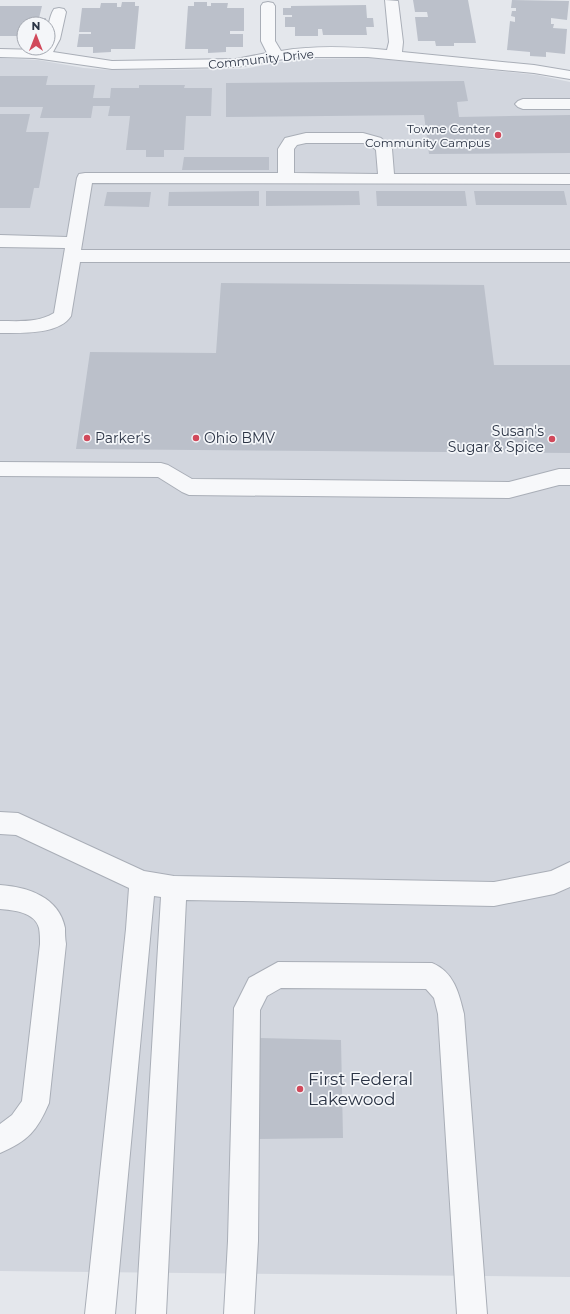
<svg xmlns="http://www.w3.org/2000/svg" width="570" height="1314" font-family="Montserrat,sans-serif">
	<style>
		.built { fill: #d2d6de }
		.building { fill: #bbc0ca }
		.lines { fill: none; stroke-linecap: round; stroke-linejoin: round }
		.minor-casing { stroke: #a9aeb7; stroke-width: 2 }
		.minor { fill: #f7f8fa; fill-rule: evenodd }
		.poi-dot { fill: #d1495b; stroke: #f4f6f9; stroke-width: 1.5 }
		.labels { text-anchor: middle; dominant-baseline: central; stroke-width: 3.5; stroke-linejoin: round; paint-order: stroke }
		.far-street-label { font-size: 12px; fill: #2b3445; stroke: #f4f6f9 }
		.far-poi-label { font-size: 12px; fill: #2b3445; stroke: #f4f6f9; text-anchor: end }
		.poi-label { font-size: 14px; fill: #2b3445; stroke: #f4f6f9; text-anchor: start }
		.near-poi-label { font-size: 17px; fill: #2b3445; stroke: #f4f6f9; text-anchor: start }
	</style>
	<rect width="100%" height="100%" fill="#e4e7ec"/>
	<path class="built" d="M 0,58 L 38,60 L 84,68 L 111,70 L 243,69 L 298,59 L 371,58 L 537,75 L 570,82 L 570,1277 L 0,1271 Z"/>
	<path class="building" d="M 413,0 L 468,0 L 476,43 L 454,43 L 454,46 L 436,46 L 435,41 L 418,41 L 415,17 L 428,17 L 427,12 L 415,12 Z
		M 512,0 L 569,1 L 567,20 L 551,18 L 551,24 L 554,24 L 553,28 L 567,29 L 565,54 L 546,52 L 546,57 L 530,56 L 530,52 L 507,50 L 510,21 L 515,22 L 515,17 L 511,16 L 512,11 L 516,11 L 516,8 L 511,8 Z
		M 122,2 L 135,2 L 135,6 L 139,6 L 135,49 L 111,49 L 111,52 L 93,53 L 93,47 L 77,47 L 79,34 L 91,34 L 91,32 L 79,32 L 82,8 L 100,8 L 101,3 L 117,3 L 117,7 L 121,7 Z
		M 194,2 L 207,2 L 207,6 L 211,6 L 211,3 L 228,3 L 227,8 L 244,8 L 244,31 L 230,31 L 230,34 L 243,34 L 243,47 L 226,47 L 226,52 L 208,53 L 208,49 L 185,49 L 188,6 L 194,6 Z
		M 366,5 L 367,18 L 373,18 L 374,27 L 366,27 L 367,35 L 323,35 L 322,29 L 318,29 L 318,36 L 295,36 L 295,27 L 285,27 L 285,17 L 292,17 L 292,15 L 283,15 L 283,8 L 291,8 L 291,6 Z
		M 0,6 L 42,6 L 39,18 L 46,18 L 45,24 L 24,24 L 24,36 L 0,36 Z
		M 0,76 L 48,76 L 46,85 L 95,85 L 93,98 L 110,98 L 111,88 L 139,88 L 139,85 L 185,85 L 184,88 L 212,88 L 211,116 L 186,116 L 184,150 L 164,150 L 164,157 L 146,157 L 146,150 L 126,150 L 130,116 L 108,116 L 110,106 L 93,106 L 91,118 L 40,118 L 43,107 L 0,107 Z
		M 464,81 L 468,101 L 457,102 L 459,117 L 570,115 L 570,153 L 429,154 L 424,115 L 226,117 L 226,83 Z
		M 0,114 L 30,114 L 26,132 L 49,132 L 39,188 L 34,188 L 30,208 L 0,208 Z
		M 184,157 L 269,157 L 269,170 L 182,170 Z
		M 259,191 L 259,206 L 168,206 L 169,192 Z
		M 266,191 L 359,191 L 360,205 L 266,206 Z
		M 376,191 L 465,191 L 467,206 L 377,206 Z
		M 474,191 L 564,191 L 567,205 L 476,205 Z
		M 107,192 L 151,192 L 149,207 L 104,206 Z
		M 221,283 L 484,285 L 494,365 L 570,365 L 570,453 L 76,449 L 90,352 L 216,353 Z
		M 260,1038 L 341,1040 L 343,1138 L 258,1139 Z"/>
	<g class="lines">
		<g class="minor-casing">
			<path id="minor" d="M 385,0 L 398,1 L 403,42 L 402,52 L 534,65 L 570,71 L 570,79 L 534,73 L 368,57 L 296,57 L 236,67 L 112,69 L 35,58 L 0,57 L 0,49 L 40,50 L 41,48 L 48,48 C 48,36 47,20 54,9 L 59,8 L 64,9 L 66,12 L 60,39 L 53,52 L 112,61 L 236,59 L 267,53 L 261,41 L 261,6 L 263,3 L 268,2 L 273,3 L 275,6 L 275,41 L 281,51 C 315,45 353,47 387,50 L 389,42 Z
				M 523,99 L 570,99 L 570,109 L 523,109 L 518,107 L 515,104 L 518,101 Z
				M 306,133 L 363,133 L 381,138 L 392,149 L 394,174 L 570,174 L 570,184 L 92,183 L 81,250 L 570,250 L 570,262 L 80,262 L 71,316 C 59,335 20,333 0,333 L 0,321 C 19,321 37,323 54,313 L 65,248 L 0,247 L 0,235 L 67,237 L 77,178 L 79,174 L 85,173 L 278,173 L 278,149 L 285,138 ZM 306,143 L 363,143 L 369,144 L 376,150 L 378,174 L 294,173 L 294,149 L 297,145 Z
				M 0,462 L 161,463 L 168,465 L 192,479 L 509,482 L 559,469 L 570,469 L 570,485 L 559,485 L 509,498 L 189,495 L 182,492 L 158,477 L 0,476 Z
				M 0,812 L 18,813 L 144,871 L 174,876 L 494,882 L 551,871 L 570,862 L 570,887 L 554,894 L 494,906 L 186,900 L 166,1314 L 136,1314 L 161,897 L 154,896 L 115,1314 L 85,1314 L 126,929 L 129,888 L 16,835 L 0,834 Z
				M 0,885 C 28,887 59,897 65,928 C 65,933 65,939 66,944 L 49,1103 C 37,1131 28,1141 0,1153 L 0,1124 L 12,1115 L 22,1101 L 40,944 C 40,939 40,933 39,928 C 35,912 13,910 0,909 Z
				M 278,962 L 432,963 C 454,972 459,993 464,1014 L 487,1314 L 457,1314 L 438,1014 L 434,998 L 426,989 L 281,988 L 267,996 L 260,1010 L 258,1241 L 254,1314 L 224,1314 L 228,1241 L 234,1008 L 249,978 Z"/>
		</g>
		<use href="#minor" class="minor"/>
	</g>
	<g class="poi-dot">
		<circle cx="498" cy="135" r="4"/>
		<circle cx="87" cy="438" r="4"/>
		<circle cx="196" cy="438" r="4"/>
		<circle cx="552" cy="439" r="4"/>
		<circle cx="300" cy="1089" r="4"/>
	</g>
	<g class="labels">
		<g class="far-street-label">
			<text transform="translate(261 59) rotate(-6)">Community Drive</text>
		</g>
		<g class="far-poi-label">
			<text x="490" y="128">Towne Center<tspan x="490" dy="14">Community Campus</tspan></text>
		</g>
		<g class="poi-label">
			<text x="544" y="431" text-anchor="end">Susan's<tspan x="544" dy="16">Sugar &amp; Spice</tspan></text>
			<text x="95" y="438">Parker's</text>
			<text x="204" y="438">Ohio BMV</text>
		</g>
		<g class="near-poi-label">
			<text x="308" y="1079">First Federal<tspan x="308" dy="20">Lakewood</tspan></text>
		</g>
	</g>
	<g transform="translate(36 36)"><circle r="19" fill="#f4f6f9" stroke="#a4a8b1"/>
	<path d="M0-3L7 15L0 10L-7 15Z" fill="#d1495b"/>
	<text y="-6" font-size="11" font-weight="bold" text-anchor="middle" fill="#2b3445">N</text>
	</g>
</svg>
